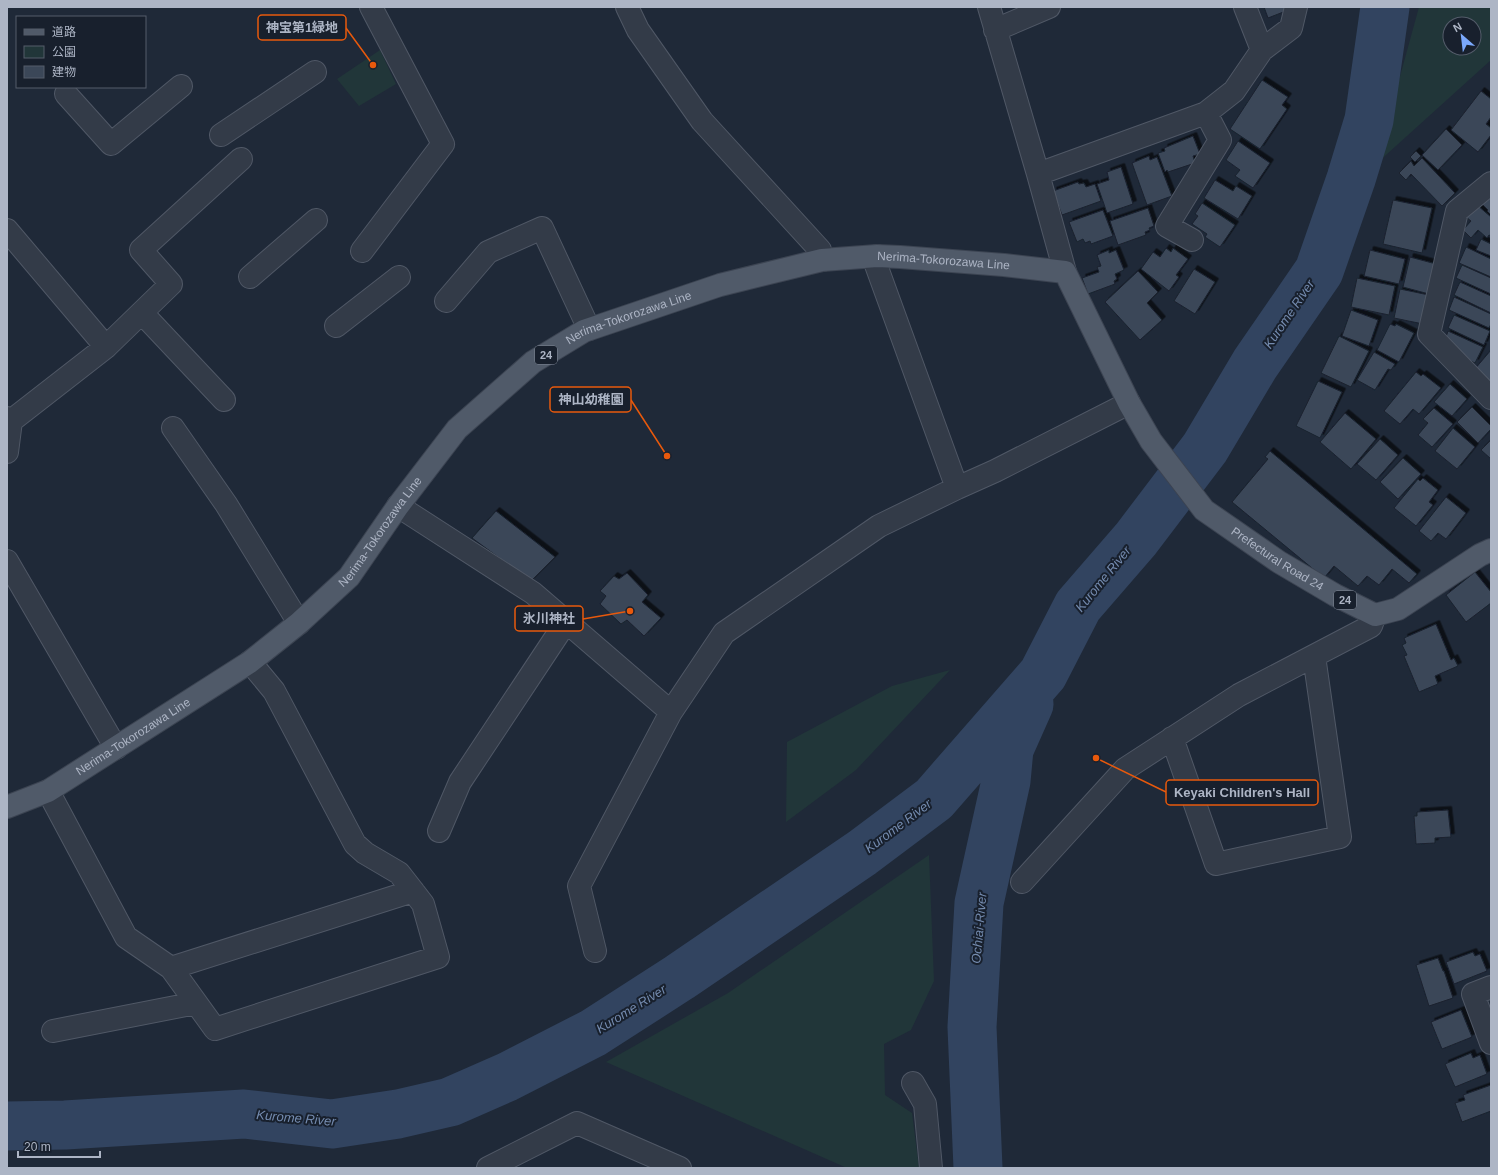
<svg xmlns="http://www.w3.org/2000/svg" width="1498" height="1175" font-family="Arial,'Noto Sans JP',sans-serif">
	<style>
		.green { fill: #213639; fill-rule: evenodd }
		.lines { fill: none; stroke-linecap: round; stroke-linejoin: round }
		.river { stroke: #324460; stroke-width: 49 }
		.building { fill: #3b4758; stroke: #1a222f; filter: url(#shadow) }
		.minor-casing { stroke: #505866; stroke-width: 24 }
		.major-casing { stroke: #3c4452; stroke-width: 24 }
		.minor { stroke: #333b48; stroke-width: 22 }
		.major { stroke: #505a69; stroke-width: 22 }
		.labels { text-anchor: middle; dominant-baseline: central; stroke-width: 4; stroke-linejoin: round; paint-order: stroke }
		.shield { fill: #18202d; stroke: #808897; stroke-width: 1 }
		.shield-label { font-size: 11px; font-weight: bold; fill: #adb5c5 }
		.street-label { font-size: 12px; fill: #adb5c5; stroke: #18202d }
		.water-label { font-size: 13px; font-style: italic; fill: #748baf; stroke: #18202d }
		.leader { fill: none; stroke: #e8590c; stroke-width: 1.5 }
		.callout-dot { fill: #e8590c; stroke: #18202d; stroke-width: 1.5 }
		.callout { fill: #18202d; stroke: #e8590c; stroke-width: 1.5 }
		.callout-label { font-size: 13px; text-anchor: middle; font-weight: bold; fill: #adb5c5 }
	</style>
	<defs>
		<filter id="shadow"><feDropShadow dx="3.5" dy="-3.5" stdDeviation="0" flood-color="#0009"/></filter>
	</defs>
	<rect width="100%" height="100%" fill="#1f2938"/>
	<path class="green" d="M 1419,7 L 1491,7 L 1491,60 L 1376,164 ZM 1450,24 L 1474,24 L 1474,48 L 1450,48 Z
		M 380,50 L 396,84 L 359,106 L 337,79 Z
		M 950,670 L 856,770 L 786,822 L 787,742 L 892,686 Z
		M 929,855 L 934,981 L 911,1030 L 884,1044 L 885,1095 L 912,1113 L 919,1168 L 847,1168 L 606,1062 L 728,993 Z"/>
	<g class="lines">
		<path class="river" d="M 7,1126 L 65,1125 L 244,1114 L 332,1124 L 398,1114 L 450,1102 L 507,1077 L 593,1033 L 680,977 L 862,853 L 934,799 L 1043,674 L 1078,606 L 1136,539 L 1205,448 L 1255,364 L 1319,271 L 1351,179 L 1369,120 L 1385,7
			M 978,1168 L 972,1027 L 979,903 L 1006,781 L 1009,749 L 1029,704"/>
	</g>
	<path class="building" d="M 1264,7 L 1284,7 L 1286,11 L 1268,18 Z
		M 1262,80 L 1288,97 L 1282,105 L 1287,109 L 1260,149 L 1230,129 Z
		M 1481,91 L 1491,99 L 1491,117 L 1486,124 L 1491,128 L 1491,135 L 1478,152 L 1451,130 Z
		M 1446,129 L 1462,145 L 1438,170 L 1422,155 Z
		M 1193,136 L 1200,154 L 1193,156 L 1195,163 L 1168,172 L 1167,170 L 1165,172 L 1158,153 L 1165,151 L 1164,148 Z
		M 1238,141 L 1270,163 L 1253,188 L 1235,176 L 1240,170 L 1226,160 Z
		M 1416,151 L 1421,156 L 1415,162 L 1410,157 Z
		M 1149,156 L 1150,160 L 1157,157 L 1172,196 L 1147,205 L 1132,163 Z
		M 1422,158 L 1455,193 L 1442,206 L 1411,174 L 1406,180 L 1399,173 L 1411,161 L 1414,166 Z
		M 1121,167 L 1133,204 L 1107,213 L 1097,184 L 1109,180 L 1107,172 Z
		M 1215,180 L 1233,191 L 1236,186 L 1252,196 L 1238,219 L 1204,198 Z
		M 1078,182 L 1079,184 L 1084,183 L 1086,187 L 1095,184 L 1101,201 L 1062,215 L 1053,191 Z
		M 1491,190 L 1491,215 L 1487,211 L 1488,210 L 1477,199 Z
		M 1393,200 L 1432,208 L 1422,253 L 1383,244 Z
		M 1202,203 L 1235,225 L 1220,247 L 1205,237 L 1207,234 L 1192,224 L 1198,216 L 1195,214 Z
		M 1477,205 L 1491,217 L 1491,236 L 1489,235 L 1487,238 L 1478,230 L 1471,238 L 1463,230 L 1471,221 L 1466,217 Z
		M 1148,208 L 1154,226 L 1149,228 L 1150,230 L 1145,232 L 1146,235 L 1118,245 L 1110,221 Z
		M 1103,210 L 1113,236 L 1091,244 L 1090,241 L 1085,243 L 1083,239 L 1077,242 L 1069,222 Z
		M 1481,239 L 1491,244 L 1491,256 L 1476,250 Z
		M 1466,247 L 1491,259 L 1491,277 L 1459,263 Z
		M 1166,248 L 1171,252 L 1173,248 L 1188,259 L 1176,275 L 1179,277 L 1169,291 L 1141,269 L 1153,252 L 1160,257 Z
		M 1109,250 L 1109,253 L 1116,250 L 1124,270 L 1115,274 L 1117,279 L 1114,281 L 1115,284 L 1088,294 L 1082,278 L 1099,272 L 1097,267 L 1101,266 L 1097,255 Z
		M 1370,250 L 1405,259 L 1399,284 L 1364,276 Z
		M 1410,257 L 1436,264 L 1429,294 L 1403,287 Z
		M 1462,265 L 1491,278 L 1491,294 L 1456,278 Z
		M 1194,269 L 1215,282 L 1195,314 L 1174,301 Z
		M 1138,271 L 1158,292 L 1147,303 L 1162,320 L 1140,340 L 1105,302 Z
		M 1357,278 L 1395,286 L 1389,315 L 1351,307 Z
		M 1460,282 L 1491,296 L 1491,313 L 1454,295 Z
		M 1400,289 L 1429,295 L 1423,324 L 1394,318 Z
		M 1454,297 L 1491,314 L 1491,324 L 1489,328 L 1449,310 Z
		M 1351,310 L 1378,320 L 1369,346 L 1342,336 Z
		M 1454,315 L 1490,331 L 1484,345 L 1448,328 Z
		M 1390,324 L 1395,326 L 1396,324 L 1414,333 L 1399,362 L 1377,350 Z
		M 1448,331 L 1483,347 L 1475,363 L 1460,356 L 1446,337 Z
		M 1339,336 L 1369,351 L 1351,387 L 1321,373 Z
		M 1491,350 L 1491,383 L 1474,370 Z
		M 1374,352 L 1395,364 L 1391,370 L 1388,369 L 1375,390 L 1357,380 Z
		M 1416,372 L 1421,376 L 1423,374 L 1441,388 L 1419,414 L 1413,409 L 1400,424 L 1384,411 Z
		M 1318,381 L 1342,392 L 1320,438 L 1296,426 Z
		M 1450,384 L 1467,399 L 1452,416 L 1434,402 Z
		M 1472,407 L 1491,426 L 1491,429 L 1478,443 L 1457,422 Z
		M 1434,408 L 1453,424 L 1432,447 L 1418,435 L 1428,423 L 1423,419 Z
		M 1345,413 L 1376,439 L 1351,469 L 1320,442 Z
		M 1453,428 L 1475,447 L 1457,469 L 1435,451 Z
		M 1380,439 L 1398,455 L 1376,480 L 1357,464 Z
		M 1491,440 L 1491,459 L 1481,450 Z
		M 1270,451 L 1417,574 L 1409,583 L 1392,569 L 1379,585 L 1367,576 L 1358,586 L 1334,566 L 1324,578 L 1232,502 L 1268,459 L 1265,457 Z
		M 1403,458 L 1421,474 L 1398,499 L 1380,482 Z
		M 1423,478 L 1438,490 L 1429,502 L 1433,505 L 1416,526 L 1394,508 L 1418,479 L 1420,481 Z
		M 1446,497 L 1466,513 L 1446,539 L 1438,533 L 1431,541 L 1419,531 Z
		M 496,511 L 555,557 L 531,581 L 472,538 Z
		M 1475,572 L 1491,592 L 1491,603 L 1466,622 L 1446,595 Z
		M 627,573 L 648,595 L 642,602 L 661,618 L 644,636 L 627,620 L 621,624 L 600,604 L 606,596 L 600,591 L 614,576 L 619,579 Z
		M 1436,624 L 1451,660 L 1454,658 L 1458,666 L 1435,676 L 1438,684 L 1419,692 L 1404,656 L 1407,655 L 1402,645 L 1406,643 L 1404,638 Z
		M 1448,810 L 1451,837 L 1435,838 L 1435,843 L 1416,844 L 1414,816 L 1417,816 L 1417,812 Z
		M 1473,952 L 1475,956 L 1480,954 L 1487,971 L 1454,984 L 1446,962 Z
		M 1438,958 L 1443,971 L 1444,971 L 1453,998 L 1429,1006 L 1416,965 Z
		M 1461,1010 L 1472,1037 L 1442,1049 L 1431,1022 Z
		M 1471,1053 L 1473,1058 L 1480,1055 L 1487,1074 L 1455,1087 L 1445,1064 Z
		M 1491,1085 L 1491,1111 L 1462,1122 L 1455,1103 L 1465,1100 L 1463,1095 Z"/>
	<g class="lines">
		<g class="minor-casing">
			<path id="minor" d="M 627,7 L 638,30 L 702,121 L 820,250 L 822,260
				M 989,7 L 1038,174 L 1065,272
				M 995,30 L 1049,7
				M 1262,50 L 1291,28 L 1296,7
				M 66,94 L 111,144 L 181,86
				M 221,135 L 315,72
				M 1038,174 L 1206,113 L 1234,91 L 1262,50 L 1245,7
				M 1491,183 L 1457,211 L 1429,334 L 1491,398
				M 7,230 L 106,347
				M 1192,240 L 1167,226 L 1220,140 L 1206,113
				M 362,251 L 443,144 L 371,7
				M 877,256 L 876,265 L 957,488
				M 250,277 L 316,220
				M 446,301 L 488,252 L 542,228 L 589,329
				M 142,313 L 224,400
				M 336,326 L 399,277
				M 7,418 L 11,421 L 106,347 L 171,284 L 141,250 L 241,159
				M 173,428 L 226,504 L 299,623
				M 7,452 L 11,421
				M 398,506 L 533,593 L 671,712
				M 7,561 L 116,748
				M 1172,738 L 1216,864 L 1340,837 L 1314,656
				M 48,791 L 126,937 L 171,968 L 215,1029 L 438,957 L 423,904 L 413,891 L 399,873 L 365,853 L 355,844 L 274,691 L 250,662
				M 439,831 L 460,782 L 566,622
				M 1022,882 L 1125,769 L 1239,695 L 1371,626 L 1375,615
				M 595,951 L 579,886 L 671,712 L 724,633 L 879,526 L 957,488 L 995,471 L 1129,403
				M 171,968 L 413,891
				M 1491,987 L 1473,994 L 1491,1043
				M 53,1031 L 196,1003
				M 913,1083 L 925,1104 L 931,1168
				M 488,1168 L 577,1123 L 680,1168"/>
		</g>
		<g class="major-casing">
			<g id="major">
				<path id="s1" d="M 7,807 L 48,791 L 250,662 L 299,623 L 349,577 L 398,506 L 457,429 L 533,362 L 584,331 L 720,285 L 822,260 L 877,256 L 900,257 L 1004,265 L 1065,272 L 1129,403 L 1151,441 L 1204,510 L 1279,562 L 1335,595 L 1375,615 L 1398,609 L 1480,555 L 1491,550"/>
			</g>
		</g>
		<use href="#minor" class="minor"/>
		<use href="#major" class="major"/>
	</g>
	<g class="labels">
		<g class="shield">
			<rect x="535" y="346" width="22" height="18" rx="3"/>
			<rect x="1334" y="591" width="22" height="18" rx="3"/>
		</g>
		<g class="shield-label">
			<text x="546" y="355">24</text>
			<text x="1345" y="600">24</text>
		</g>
		<g class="street-label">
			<text stroke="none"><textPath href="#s1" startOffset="1129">Nerima-Tokorozawa Line</textPath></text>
			<text stroke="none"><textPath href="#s1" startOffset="805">Nerima-Tokorozawa Line</textPath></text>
			<text stroke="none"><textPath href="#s1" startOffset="469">Nerima-Tokorozawa Line</textPath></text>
			<text stroke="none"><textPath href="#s1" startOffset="1616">Prefectural Road 24</textPath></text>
			<text stroke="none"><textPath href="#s1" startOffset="145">Nerima-Tokorozawa Line</textPath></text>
		</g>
		<g class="water-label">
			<text transform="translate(1289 314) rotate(-56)">Kurome River</text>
			<text transform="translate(1103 579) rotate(-51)">Kurome River</text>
			<text transform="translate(898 826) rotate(-37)">Kurome River</text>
			<text transform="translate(979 928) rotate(-85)">Ochiai-River</text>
			<text transform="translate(631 1009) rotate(-32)">Kurome River</text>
			<text transform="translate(296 1118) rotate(5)">Kurome River</text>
		</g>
	</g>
	<path class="leader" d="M373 65L346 28M667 456L631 400M630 611L583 619M1096 758L1166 792"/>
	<g class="callout-dot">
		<circle cx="373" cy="65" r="4"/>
		<circle cx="667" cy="456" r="4"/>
		<circle cx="630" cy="611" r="4"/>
		<circle cx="1096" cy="758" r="4"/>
	</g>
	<g class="callout">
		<rect x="258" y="15" width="88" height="25" rx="4"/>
		<rect x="550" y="387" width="81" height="25" rx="4"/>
		<rect x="515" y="606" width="68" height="25" rx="4"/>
		<rect x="1166" y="780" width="152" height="25" rx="4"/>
	</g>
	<g class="callout-label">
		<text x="302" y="32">神宝第1緑地</text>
		<text x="591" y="404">神山幼稚園</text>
		<text x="549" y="623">氷川神社</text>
		<text x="1242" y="797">Keyaki Children's Hall</text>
	</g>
	<rect width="1498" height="1175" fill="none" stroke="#adb5c5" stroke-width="16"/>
	<rect x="16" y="16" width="130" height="72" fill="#18202d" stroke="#545c6a"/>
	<rect x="24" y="29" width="20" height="6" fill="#505a69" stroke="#545c6a"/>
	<text x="52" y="36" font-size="12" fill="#adb5c5">道路</text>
	<rect x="24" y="46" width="20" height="12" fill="#213639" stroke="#545c6a"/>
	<text x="52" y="56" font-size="12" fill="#adb5c5">公園</text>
	<rect x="24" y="66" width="20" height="12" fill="#3b4758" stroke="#545c6a"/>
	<text x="52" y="76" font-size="12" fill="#adb5c5">建物</text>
	<g transform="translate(1462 36) rotate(332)"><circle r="19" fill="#18202d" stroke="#545c6a"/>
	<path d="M0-3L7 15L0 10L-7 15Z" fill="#7ba9fc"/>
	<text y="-6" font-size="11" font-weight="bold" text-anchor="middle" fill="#adb5c5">N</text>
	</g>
	<path d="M18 1151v6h82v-6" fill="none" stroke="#adb5c5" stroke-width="2"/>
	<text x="24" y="1151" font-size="12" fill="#adb5c5" stroke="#18202d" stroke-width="3" paint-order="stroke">20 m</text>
</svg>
